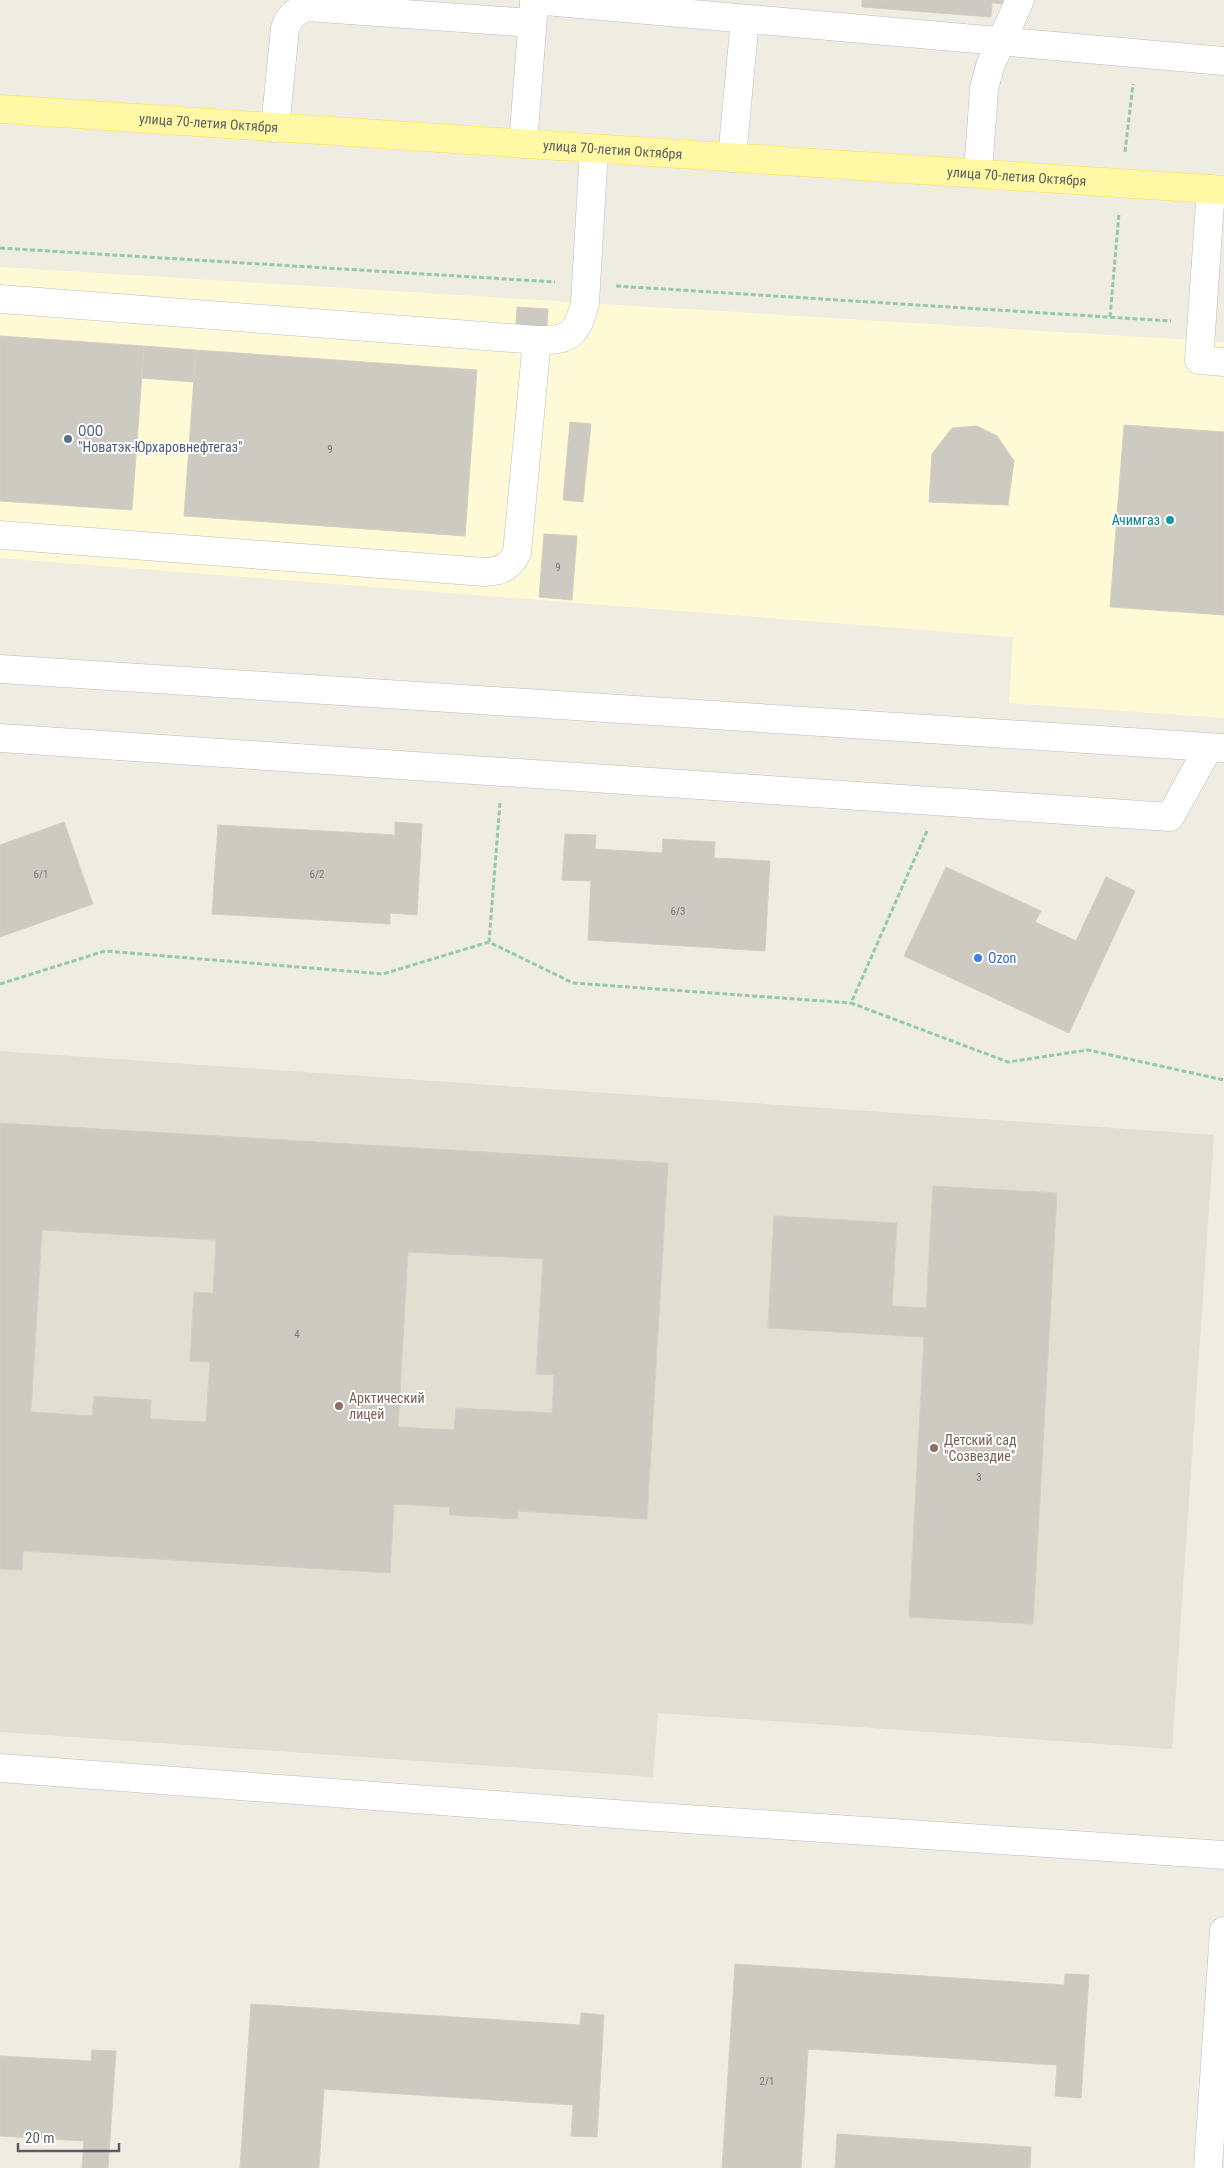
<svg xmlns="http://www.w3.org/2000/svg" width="1224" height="2168" font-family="'Roboto Condensed',sans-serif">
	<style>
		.commercial { fill: #fffad6 }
		.education { fill: #e1dfd2 }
		.building { fill: #cccac1; stroke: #d4cfc0; fill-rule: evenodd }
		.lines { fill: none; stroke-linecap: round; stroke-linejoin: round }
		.minor-casing { stroke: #babcc2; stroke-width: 29 }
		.major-casing { stroke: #fede4b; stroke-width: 29 }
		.path { stroke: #94caa9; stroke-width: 3; stroke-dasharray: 5 2.5; stroke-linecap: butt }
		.minor { stroke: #fff; stroke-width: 28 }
		.major { stroke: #fff9a6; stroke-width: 28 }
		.service-dot { fill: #5c6f8a; stroke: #fff; stroke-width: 2 }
		.culture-dot { fill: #0f9aa8; stroke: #fff; stroke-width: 2 }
		.shop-dot { fill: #3f7fe0; stroke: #fff; stroke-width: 2 }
		.education-dot { fill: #8d6e63; stroke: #fff; stroke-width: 2 }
		.labels { text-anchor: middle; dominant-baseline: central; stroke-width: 4; stroke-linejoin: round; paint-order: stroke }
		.number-label { font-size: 11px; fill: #76797b }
		.street-label { font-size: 14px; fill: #5a5e64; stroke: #fff }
		.service-label { font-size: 14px; fill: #4e5e75; stroke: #fff; text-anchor: start }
		.culture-label { font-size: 14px; fill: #0d838f; stroke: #fff; text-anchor: end }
		.shop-label { font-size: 14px; fill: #366cbe; stroke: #fff; text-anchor: start }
		.education-label { font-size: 14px; fill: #785e54; stroke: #fff; text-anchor: start }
	</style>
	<rect width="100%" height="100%" fill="#efede2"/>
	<path class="commercial" d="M 0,267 L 1224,342 L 1224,718 L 1009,703 L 1013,637 L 0,558 Z"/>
	<path class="education" d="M 0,1051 L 1214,1135 L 1172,1749 L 658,1713 L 653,1777 L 0,1732 Z"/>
	<path class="building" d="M 862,0 L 1003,0 L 1002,4 L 992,3 L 991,17 L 862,7 Z
		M 517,307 L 548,309 L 547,327 L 516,325 Z
		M 0,336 L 144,346 L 132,510 L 0,501 Z
		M 144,346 L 196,350 L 194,382 L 141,378 Z
		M 196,350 L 477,370 L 465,536 L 184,516 Z
		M 570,422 L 591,424 L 583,502 L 563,500 Z
		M 1124,425 L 1224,432 L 1224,615 L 1110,607 Z
		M 977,426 L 997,436 L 1014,461 L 1008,505 L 929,502 L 932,454 L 952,428 Z
		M 544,534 L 577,536 L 572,600 L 539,597 Z
		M 64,822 L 93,904 L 0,937 L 0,845 Z
		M 395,822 L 422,824 L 417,915 L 390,913 L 390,924 L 212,914 L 218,825 L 395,835 Z
		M 565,834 L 596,835 L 595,849 L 662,853 L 663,839 L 715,842 L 714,858 L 770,861 L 765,951 L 588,940 L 591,881 L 562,880 Z
		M 946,867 L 1041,911 L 1035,922 L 1076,941 L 1106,877 L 1135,891 L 1069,1033 L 904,956 Z
		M 0,1123 L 668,1163 L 647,1519 L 518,1511 L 517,1519 L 449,1515 L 450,1507 L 394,1504 L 390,1573 L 23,1551 L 22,1570 L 0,1569 ZM 42,1230 L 216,1240 L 213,1293 L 194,1292 L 190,1361 L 210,1362 L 206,1422 L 150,1419 L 151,1400 L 94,1396 L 92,1416 L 31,1412 ZM 408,1252 L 543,1259 L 536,1374 L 554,1375 L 552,1413 L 456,1408 L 454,1430 L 398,1427 Z
		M 933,1186 L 1057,1193 L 1033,1624 L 909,1617 L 924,1337 L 768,1328 L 774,1216 L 897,1223 L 892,1306 L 926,1308 Z
		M 735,1964 L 1064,1985 L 1065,1974 L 1089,1975 L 1081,2098 L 1055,2096 L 1057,2065 L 808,2049 L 801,2168 L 722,2168 Z
		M 251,2004 L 580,2025 L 581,2013 L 604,2015 L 597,2137 L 571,2136 L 573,2105 L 324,2089 L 319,2168 L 240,2168 Z
		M 92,2050 L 116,2051 L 108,2168 L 82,2168 L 84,2141 L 0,2136 L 0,2056 L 91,2061 Z
		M 837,2134 L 1031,2147 L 1030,2168 L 835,2168 Z"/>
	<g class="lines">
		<g class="minor-casing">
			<path id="minor" d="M 534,0 L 1224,61
				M 275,128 L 285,29 C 289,17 295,11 307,7 L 532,23
				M 523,144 L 534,4
				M 732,158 L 745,19
				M 978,173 L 984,89 L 990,66 L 1020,0
				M 1211,189 L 1199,360 L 1224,362
				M 0,299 L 537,340
				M 0,535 L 485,572 C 501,571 509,568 517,553 L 537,340 C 570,341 577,335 585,303 L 594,149
				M 0,669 L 1224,748
				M 0,738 L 1170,817 L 1209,747
				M 0,1768 L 642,1816 L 1224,1855
				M 1208,2168 L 1224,1931"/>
		</g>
		<g class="major-casing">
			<g id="major">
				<path id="s1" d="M 0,109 L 1224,190"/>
			</g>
		</g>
		<path class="path" d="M 1125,152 L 1133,84
			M 0,248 L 555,282
			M 616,286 L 1171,321
			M 1110,317 L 1119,213
			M 500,803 L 489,942 L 573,983 L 851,1003
			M 927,831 L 851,1003 L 1008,1062 L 1088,1050 L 1224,1080
			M 0,984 L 105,951 L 383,974 L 489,942"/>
		<use href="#minor" class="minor"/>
		<use href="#major" class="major"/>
	</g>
	<circle class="service-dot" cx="68" cy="439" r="5"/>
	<circle class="culture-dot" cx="1170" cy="520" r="5"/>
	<circle class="shop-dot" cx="978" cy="958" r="5"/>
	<g class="education-dot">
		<circle cx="339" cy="1406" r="5"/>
		<circle cx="934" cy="1448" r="5"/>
	</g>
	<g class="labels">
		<g class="number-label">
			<text x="330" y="449">9</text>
			<text x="558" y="567">9</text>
			<text x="41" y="874">6/1</text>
			<text x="317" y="874">6/2</text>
			<text x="678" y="911">6/3</text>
			<text x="297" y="1334">4</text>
			<text x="979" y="1477">3</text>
			<text x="767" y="2081">2/1</text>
		</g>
		<g class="street-label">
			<text stroke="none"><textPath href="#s1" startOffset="209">улица 70-летия Октября</textPath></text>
			<text stroke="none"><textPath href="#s1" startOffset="614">улица 70-летия Октября</textPath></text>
			<text stroke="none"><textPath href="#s1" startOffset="1019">улица 70-летия Октября</textPath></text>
		</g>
		<g class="service-label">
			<text x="78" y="431">ООО<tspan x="78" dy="16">"Новатэк-Юрхаровнефтегаз"</tspan></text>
		</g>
		<g class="culture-label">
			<text x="1160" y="520">Ачимгаз</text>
		</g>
		<g class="shop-label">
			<text x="988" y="958">Ozon</text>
		</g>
		<g class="education-label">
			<text x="349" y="1398">Арктический<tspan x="349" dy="16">лицей</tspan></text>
			<text x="944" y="1440">Детский сад<tspan x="944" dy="16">"Созвездие"</tspan></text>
		</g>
	</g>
	<path d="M18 2143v8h101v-8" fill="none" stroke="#5a5e64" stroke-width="2.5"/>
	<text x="25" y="2143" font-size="15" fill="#5a5e64" stroke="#ffffff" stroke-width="4" paint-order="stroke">20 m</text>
</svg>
